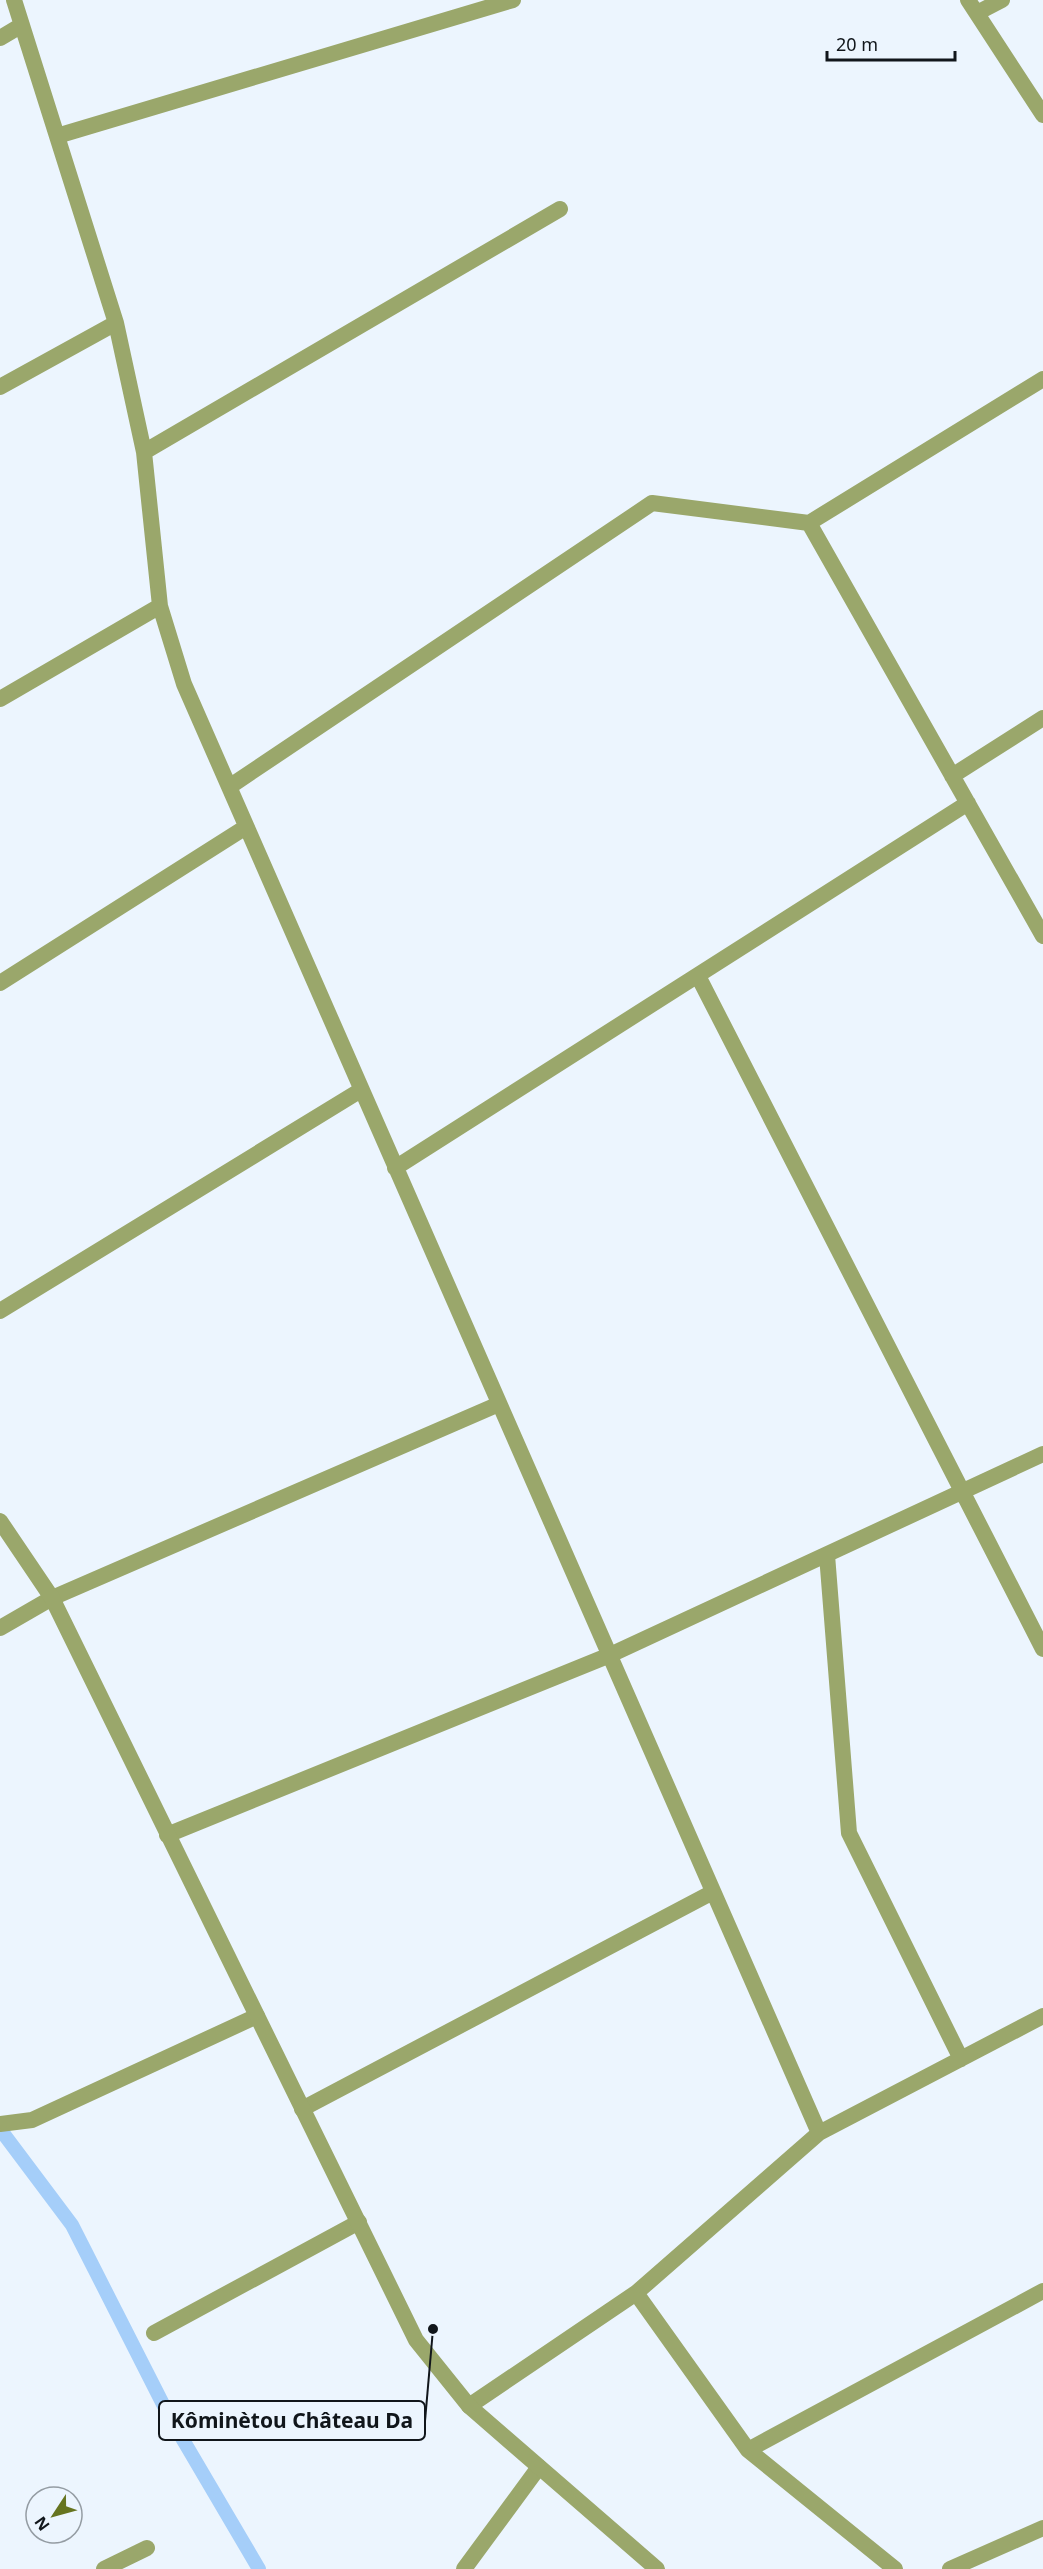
<svg xmlns="http://www.w3.org/2000/svg" width="1043" height="2569" viewBox="0 0 1043 2569" font-family="'Noto Sans',sans-serif">
<style>
.lines{fill:none;stroke-linecap:round;stroke-linejoin:round}
.stream{stroke:#a5cef9;stroke-width:14}
.minor{stroke:#9aa76b;stroke-width:16}
.tertiary{stroke:#9aa76b;stroke-width:16}
.leader{fill:none;stroke:#11161b;stroke-width:2}
.callout-dot{fill:#11161b;stroke:#ecf5fe;stroke-width:2}
.callout{fill:#ecf5fe;stroke:#11161b;stroke-width:2}
.callout-label{font-size:21px;text-anchor:middle;font-weight:bold;fill:#11161b}
</style>
<rect width="100%" height="100%" fill="#ecf5fe"/>
<g class="lines">
<path class="stream" d="M0 2129 72 2225 169 2416 259 2569"/>
<path class="minor" d="M14 0 116 323 144 452 160 606 184 684 819 2133
M968 0 1043 115
M977 13 1002 0
M0 38 22 25
M57 136 513 0
M0 387 116 323
M144 452 560 209
M809 523 1043 936
M0 699 160 606
M952 776 1043 718
M229 787 652 503 809 523 1043 379
M698 976 1043 1649
M0 983 246 827
M395 1168 968 803
M0 1311 361 1090
M827 1555 849 1833 961 2059
M0 1628 52 1598 499 1404
M167 1835 610 1655 1043 1454
M302 2109 713 1892
M0 2124 32 2120 257 2016
M636 2293 748 2450 895 2569
M154 2333 359 2222
M469 2406 636 2293 819 2133 1043 2016
M748 2450 1043 2291
M104 2569 147 2548
M464 2569 539 2467
M950 2569 1043 2528"/>
<path class="tertiary" d="M0 1521 52 1598 416 2340 469 2406 657 2569"/>
</g>
<path class="leader" d="M433 2329L425 2421"/>
<circle class="callout-dot" cx="433" cy="2329" r="6"/>
<rect class="callout" x="159" y="2401" width="266" height="39" rx="6"/>
<g class="callout-label">
<text x="292" y="2428">Kôminètou Château Da</text>
</g>
<g transform="translate(54 2515) rotate(234)"><circle r="28" fill="#ecf5fe" stroke="#949ca3" stroke-width="1.5"/>
<path d="M0-4.5L10 22L0 15L-10 22Z" fill="#667420"/>
<text y="-9" font-size="16" font-weight="bold" text-anchor="middle" fill="#11161b">N</text>
</g>
<path d="M827 51v9h128v-9" fill="none" stroke="#11161b" stroke-width="3"/>
<text x="836" y="51" font-size="18" fill="#11161b" stroke="#ecf5fe" stroke-width="4.5" paint-order="stroke">20 m</text>
</svg>
